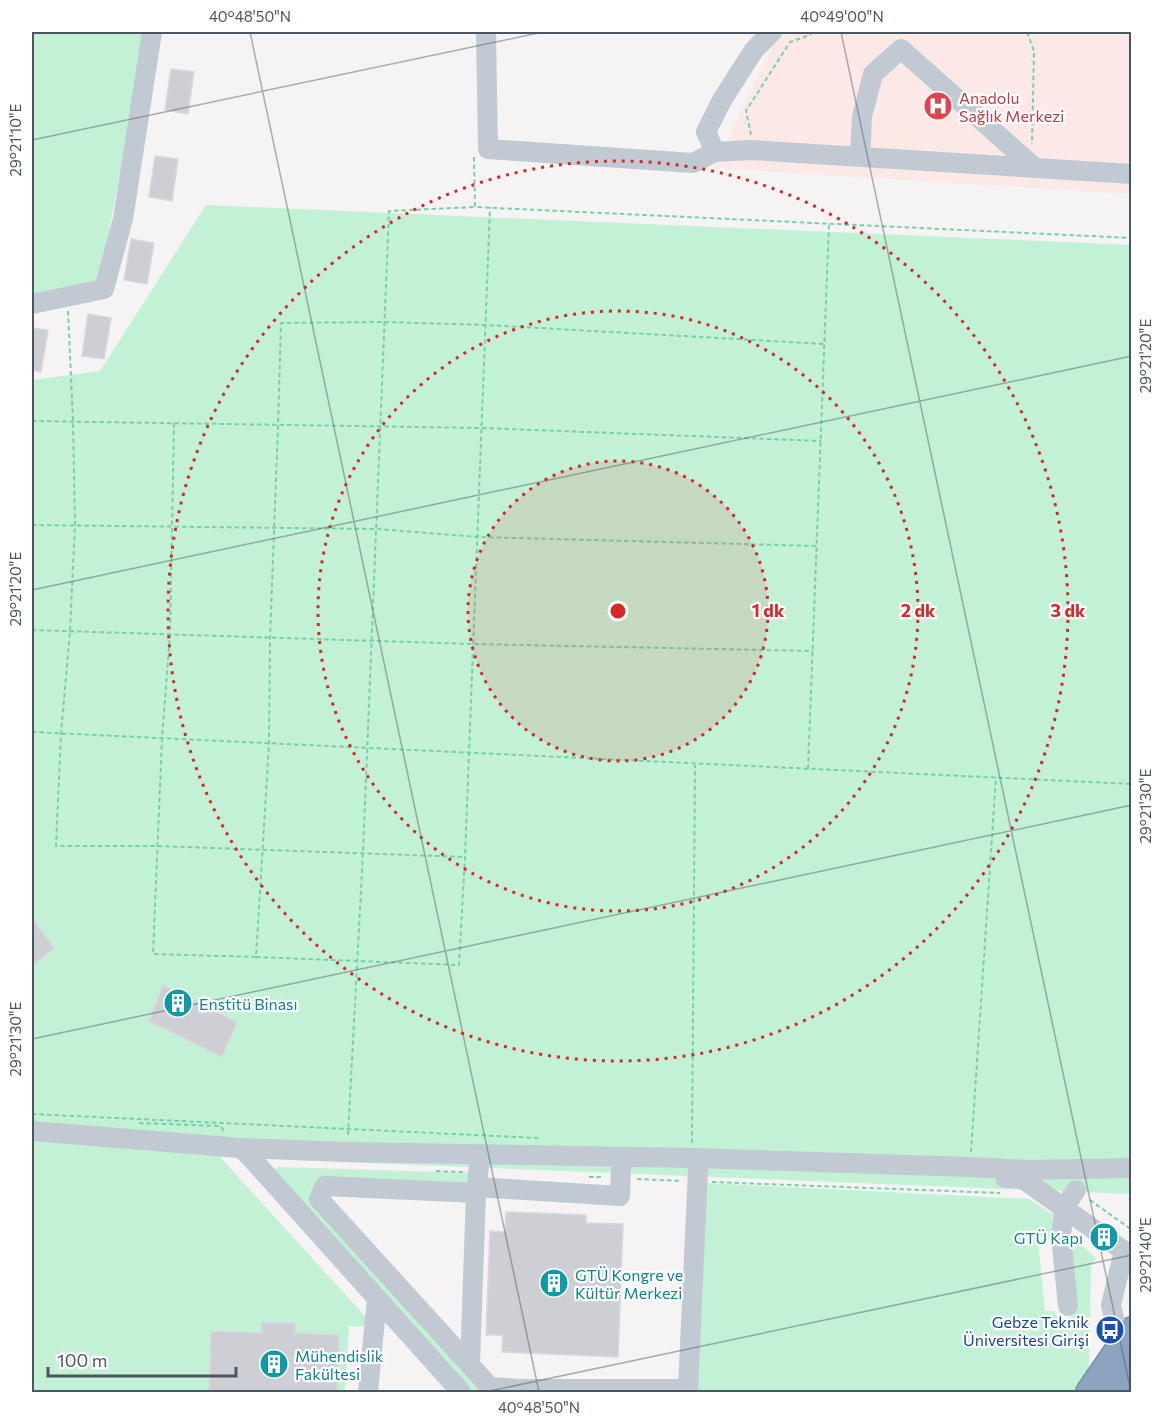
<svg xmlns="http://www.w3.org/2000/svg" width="1163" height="1424" viewBox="0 0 1163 1424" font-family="Commissioner,sans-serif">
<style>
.medical{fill:#fce8e6}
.green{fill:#c3f1d5}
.building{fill:#cdcfd5;stroke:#d7d9de;stroke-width:1.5}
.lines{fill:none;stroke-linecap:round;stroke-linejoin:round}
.highway-casing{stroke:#7690ad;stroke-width:30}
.path{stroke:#7ad0a6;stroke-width:2;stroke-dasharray:4.5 3;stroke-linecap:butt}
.minor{stroke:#c1cad2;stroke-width:20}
.highway{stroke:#8ba5c1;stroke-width:27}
.ticks{fill:none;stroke:#4a5661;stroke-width:1.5;stroke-opacity:0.45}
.ring{fill:none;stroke:#d62828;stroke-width:3;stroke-dasharray:3 6}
.labels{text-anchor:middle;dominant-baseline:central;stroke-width:4.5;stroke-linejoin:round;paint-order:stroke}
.health-label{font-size:16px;fill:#be3a42;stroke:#fff;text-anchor:start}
.culture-label{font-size:16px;fill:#0d838f;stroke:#fff;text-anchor:start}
.transit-label{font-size:16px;fill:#164399;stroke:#fff;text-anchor:end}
.centre{fill:#d62828;stroke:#fff;stroke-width:3}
.ring-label{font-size:18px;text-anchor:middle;font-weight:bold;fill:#d62828;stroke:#fff;stroke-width:4.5;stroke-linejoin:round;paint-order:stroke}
.neatline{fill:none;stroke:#4a5661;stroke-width:2}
.ticks-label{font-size:15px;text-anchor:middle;fill:#4a5661}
</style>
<rect width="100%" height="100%" fill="#f5f3f3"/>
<path class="medical" d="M786 32H1131V194L714 168 773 44Z"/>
<path class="green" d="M32 32H147L99 283 32 297Z
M206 205 1131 245V1194L220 1157 375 1327 349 1326 345 1392H32V965H33L54 948 32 918V380L100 371Z
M278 1167 473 1173V1186L324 1180 309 1198 482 1392H464L268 1176Z
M704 1183 1029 1199 1052 1214 1053 1238 1038 1240 1045 1311H1054L1058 1318 1067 1320 1073 1314 1075 1307 1068 1237 1072 1236 1096 1258 1091 1265 1089 1376 1078 1392H694Z"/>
<path class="building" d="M171 69 194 72 188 114 165 110Z
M155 156 178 159 172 201 149 197Z
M131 239 154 243 147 284 124 280Z
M88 314 111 318 104 359 82 356Z
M32 328 48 330 41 372 32 370Z
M32 918 54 948 32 966Z
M163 985 237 1022 222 1057 149 1021Z
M506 1212 586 1215V1223L623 1224 618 1357 502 1352 503 1335H486L490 1231 505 1232Z
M262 1322 295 1323V1333L339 1335 337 1392H209L211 1331 262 1333Z"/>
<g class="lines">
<g class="highway-casing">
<path id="highway" d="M1090 1392 1132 1331
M1110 1392 1132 1369"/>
</g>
<path class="path" d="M1027 32 1034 51 1032 144
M751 135 746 111 790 42 810 35 812 32
M474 157 475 207 1132 238
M68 311 73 421 75 525 70 631 61 734 56 846H157L465 857
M32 421 482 428 821 441
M174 423 170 634 162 739 153 954 256 957 269 744 270 638 278 426 281 323 384 322 486 325 825 344
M32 525 377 529 478 537 817 546
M32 630 473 644 813 651
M32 732 1132 784
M808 769 829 223
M256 957 459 965 465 857 490 207
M32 1114 538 1138
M139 1123 220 1126 224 1131
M348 1135 363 853 389 211 475 207
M692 1143 695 765
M971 1152 996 777
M436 1171 463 1172
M589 1177H604
M637 1179 682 1181
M712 1182 1000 1193
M1090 1200 1132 1230"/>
<path class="minor" d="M486 32 488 149 693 163 715 152 751 150 1132 174
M715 152 706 132 722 100 754 50 772 32
M860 157 862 117 873 74 901 49 1034 167
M32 304 104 289 123 219 152 32
M32 1131 241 1148 347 1152 692 1158 970 1167 1029 1170 1132 1168
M241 1148 252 1159 461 1392
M1005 1178 1023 1179 1124 1251 1111 1305 1121 1348
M476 1187 620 1196 621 1168
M476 1193 325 1186 319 1199 490 1387 521 1389H688
M1068 1306 1061 1236 1064 1208 1076 1190
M470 1364 476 1193 479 1165
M368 1392 377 1298
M685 1392 688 1389 698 1170"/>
<use href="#highway" class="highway"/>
</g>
<path class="ticks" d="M250 32 539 1392M841 32 1131 1392M32 140 543 32M32 590 1132 356M32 1039 1132 805M485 1392 1132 1255"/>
<circle cx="618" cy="611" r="150" fill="#d62828" fill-opacity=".12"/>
<g class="ring">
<circle cx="618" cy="611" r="150"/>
<circle cx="618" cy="611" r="300"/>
<circle cx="618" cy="611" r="450"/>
</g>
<defs>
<g id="hospital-disc" transform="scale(1.5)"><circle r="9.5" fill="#e0444e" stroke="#fff"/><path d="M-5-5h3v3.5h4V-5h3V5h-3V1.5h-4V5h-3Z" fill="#fff"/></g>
<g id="building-disc" transform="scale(1.5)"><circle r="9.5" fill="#0f9aa8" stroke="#fff"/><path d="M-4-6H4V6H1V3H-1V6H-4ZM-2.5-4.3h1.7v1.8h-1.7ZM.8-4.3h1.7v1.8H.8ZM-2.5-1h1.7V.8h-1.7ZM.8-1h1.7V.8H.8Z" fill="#fff"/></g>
<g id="bus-disc" transform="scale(1.5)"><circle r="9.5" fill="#1a4fb4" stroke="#fff"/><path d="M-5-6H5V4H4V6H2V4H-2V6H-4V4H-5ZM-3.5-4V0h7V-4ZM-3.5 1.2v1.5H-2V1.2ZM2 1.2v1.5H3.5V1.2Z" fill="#fff"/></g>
</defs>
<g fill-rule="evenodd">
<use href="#hospital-disc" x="938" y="106"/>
<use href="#building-disc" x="178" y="1003"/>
<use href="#building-disc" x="1104" y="1237"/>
<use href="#building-disc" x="554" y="1283"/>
<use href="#bus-disc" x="1110" y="1330"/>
<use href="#building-disc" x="274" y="1364"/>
</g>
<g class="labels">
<g class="health-label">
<text x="959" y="97">Anadolu<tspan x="959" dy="18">Sağlık Merkezi</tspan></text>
</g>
<g class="culture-label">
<text x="199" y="1003">Enstitü Binası</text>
<text x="1083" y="1237" text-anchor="end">GTÜ Kapı</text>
<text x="575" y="1274">GTÜ Kongre ve<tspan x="575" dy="18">Kültür Merkezi</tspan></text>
<text x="295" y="1355">Mühendislik<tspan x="295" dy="18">Fakültesi</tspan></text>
</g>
<g class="transit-label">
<text x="1089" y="1321">Gebze Teknik<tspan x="1089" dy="18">Üniversitesi Girişi</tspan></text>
</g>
</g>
<circle cx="618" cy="611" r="9" class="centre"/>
<g class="ring-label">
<text x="768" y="617">1 dk</text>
<text x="918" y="617">2 dk</text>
<text x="1068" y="617">3 dk</text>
</g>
<rect width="1163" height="1424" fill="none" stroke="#ffffff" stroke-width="66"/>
<path d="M48 1367v9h188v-9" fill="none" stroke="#4a5661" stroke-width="3"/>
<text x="57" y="1367" font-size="18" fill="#4a5661" stroke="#ffffff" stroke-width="4.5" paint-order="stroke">100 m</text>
<rect x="33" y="33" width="1097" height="1358" class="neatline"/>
<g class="ticks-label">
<text x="250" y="22">40°48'50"N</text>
<text x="842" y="22">40°49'00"N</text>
<text transform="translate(16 140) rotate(-90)" y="5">29°21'10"E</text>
<text transform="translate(1146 356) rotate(-90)" y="5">29°21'20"E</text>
<text transform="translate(16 589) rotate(-90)" y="5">29°21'20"E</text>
<text transform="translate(1146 806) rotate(-90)" y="5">29°21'30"E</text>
<text transform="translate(16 1039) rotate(-90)" y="5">29°21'30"E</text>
<text transform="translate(1146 1255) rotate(-90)" y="5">29°21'40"E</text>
<text x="539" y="1413">40°48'50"N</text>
</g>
</svg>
